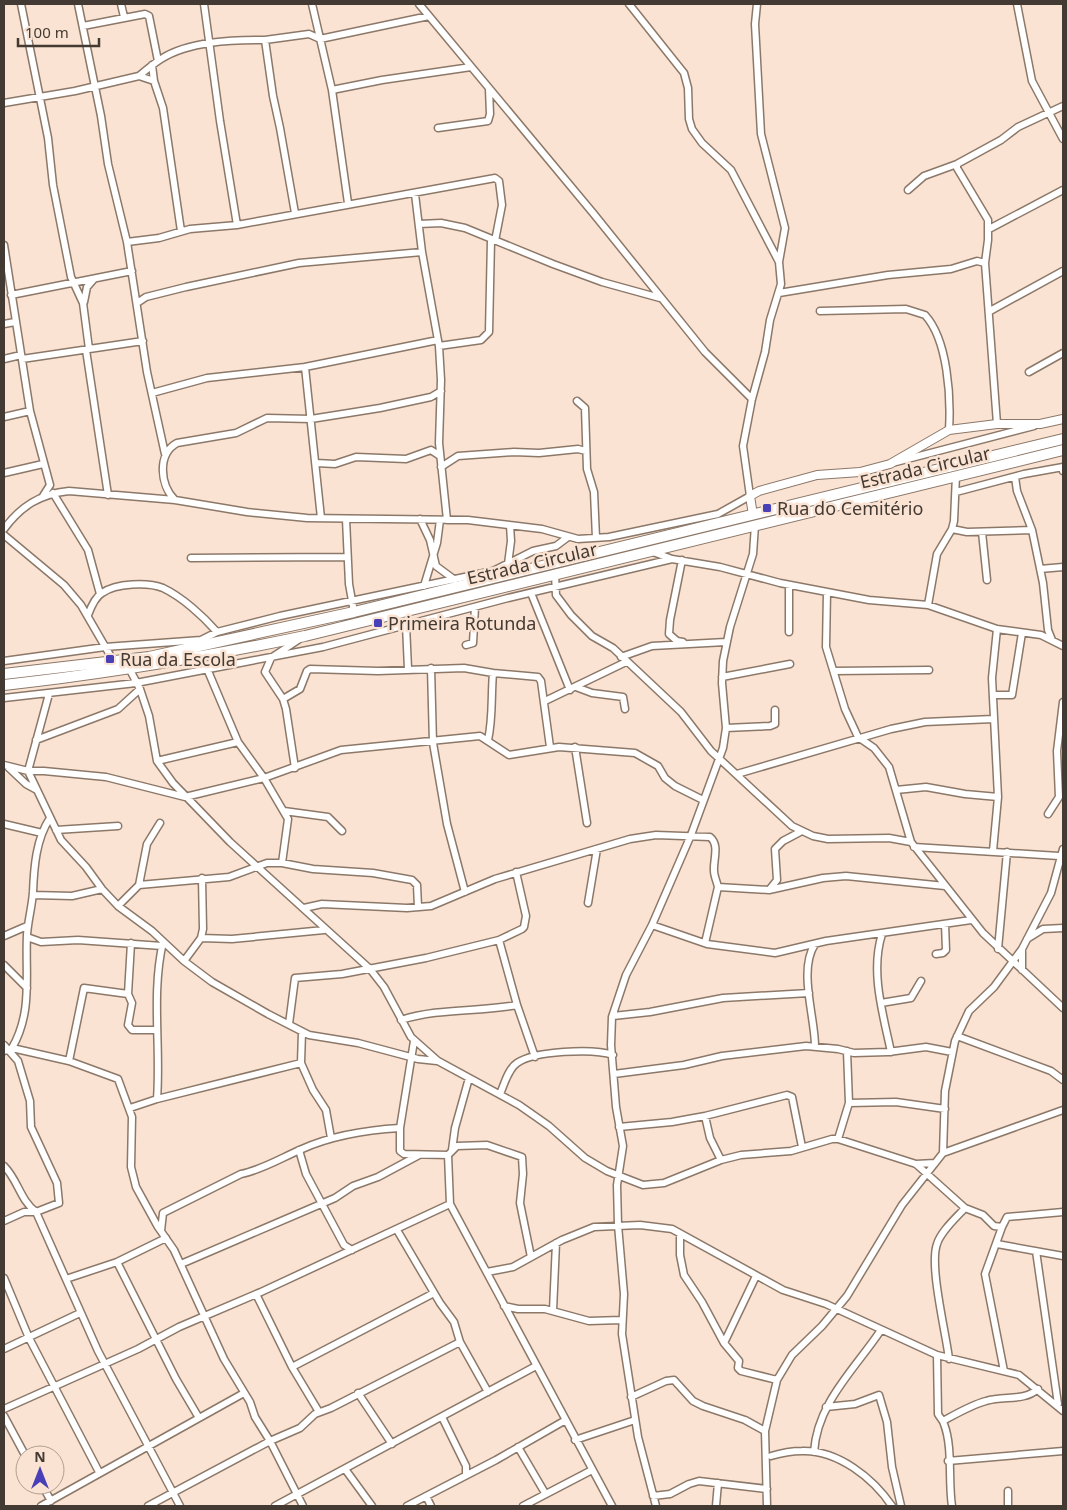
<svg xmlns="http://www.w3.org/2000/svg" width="1067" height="1510" viewBox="0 0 1067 1510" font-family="'Noto Sans',sans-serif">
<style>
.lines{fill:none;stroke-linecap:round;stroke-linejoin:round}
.minor-casing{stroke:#8c7869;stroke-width:9}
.tertiary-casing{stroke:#8c7869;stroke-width:10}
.primary-casing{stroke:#8c7869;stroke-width:12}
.minor{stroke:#fff;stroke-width:6}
.tertiary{stroke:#fff;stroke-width:8}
.primary{stroke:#fff;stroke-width:10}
.poi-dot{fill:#493fb6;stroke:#fae3d2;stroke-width:2}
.labels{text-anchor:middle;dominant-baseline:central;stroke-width:5;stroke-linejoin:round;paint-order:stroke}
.street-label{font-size:18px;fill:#433a33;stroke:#fae3d2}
.poi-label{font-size:18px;fill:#433a33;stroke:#fae3d2;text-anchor:start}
</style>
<rect width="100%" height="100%" fill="#fae3d2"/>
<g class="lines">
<g class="minor-casing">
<path id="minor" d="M21 4 48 138 53 185 71 277 83 303 89 349
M78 4 101 116 108 164 127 242 147 372 165 454
M121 4 124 17
M204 4 220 121 237 225
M312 4 332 90 348 203
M419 4 593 213 705 352 752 399
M757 4 755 24 761 134 785 228 779 262
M1017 4 1032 81 1063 139
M83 26 145 14 149 16 158 61
M265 40 309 34 320 39 429 16
M152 65 154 81
M139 76C146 70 153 64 161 59 189 41 232 40 265 40L273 96 280 128 295 213
M332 90 382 80 471 67
M4 103 75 91 139 76 154 81 163 108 181 231
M438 128 488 121 490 114 489 89
M957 164V168L988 220V240L985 263 997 424
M908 190 924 176 957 164 1001 140 1018 127 1063 106
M419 224 441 223 465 228 553 264 602 282 660 298
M989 229 1063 190
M127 242 159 238 190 229 237 225 495 178 499 181 502 205 495 241
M4 245 30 411 50 485 43 496
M422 252 439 346 441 380 439 443 447 520
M779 293 888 275 951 269 977 261 985 263
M11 295 132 271
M84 302 87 287 94 279
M137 303 146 297 186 287 299 263 422 252 415 194
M820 311 906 309 925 315C948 340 951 398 949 430
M990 311 1063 271
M4 324 15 322
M439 346 481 340 489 332 491 240
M86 350 108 495
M4 359 21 355
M22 359 143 341
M305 367 438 340
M1029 372 1063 353
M152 393 207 378 305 367 321 518
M577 401 585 408 587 469 594 492 596 538
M4 417 30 411
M896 462 1034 426
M316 463 335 464 356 457 406 459 431 450 440 456
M441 467 458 456 514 452 539 453 578 449 586 451
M4 473 43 464
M1015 477 1017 491 1032 530 1043 583 1048 630 1052 640
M956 492 1024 474 1063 467V471
M53 493 88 550 100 594
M175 500C160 485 157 454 177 443L236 433 267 418 311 419 380 408 431 397 441 391
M346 519 349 584 354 612
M420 519 430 540 436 566 455 580
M4 529C21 506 40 494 69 491L175 500 247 512 307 518 468 520 542 529 578 539 609 537 718 514 750 496 743 446 752 399 765 352 770 320 781 284 779 262 731 170 702 143 692 129 689 119 688 88 684 73 629 4
M952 529 967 532 1032 530
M982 532 987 580
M4 535 64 585 81 605 114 662
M653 552 672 559 720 567 780 583 869 600 928 605 997 629 1041 635 1063 646
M191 558 347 557
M682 560 670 620 669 634 677 641 683 642
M508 564 511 541 510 525
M1040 569 1063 567
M555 574 556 595 571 615 592 636 613 648 681 712 711 751 792 826 813 836 828 839 889 838 911 842 983 933 1063 1008
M424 586 437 543 440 520
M827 592 826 647 845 709 858 737 874 748 889 767 911 842
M531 593 570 690
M928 605 937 554 952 529 954 521 956 475
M88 615C91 607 95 597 102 593 116 583 148 582 163 588 182 597 203 616 217 632
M406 625 408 669
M789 632V585
M466 645 473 643 475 607
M621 657 652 646 726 642
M4 661 105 647 201 640 217 632 280 616 493 571 533 551 556 546 568 537
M431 668 433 743 447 824 465 892
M130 670 140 689 149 716 157 761 173 783 230 842 370 969 384 987 411 1037 438 1061 519 1105 549 1126 585 1158 607 1171 643 1185 664 1183 721 1160 741 1155 791 1151 832 1139H838L916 1164 965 1208 983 1215 994 1226 1002 1227 985 1274 1004 1371
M208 671 238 742 264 778 288 819 282 863
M834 671 929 670
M722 677 790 664
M576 687 592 693 623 697 625 709
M49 694 28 771 61 840 86 867 102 889 118 906 152 931 184 961 212 982 268 1014 309 1035 358 1043 418 1059 437 1061
M993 695H1012L1022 633
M4 698 136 683 323 647 508 598 672 559
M283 699 300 689 307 671 310 669 378 671 464 668 493 673 538 677 541 681 550 747
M545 701 626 662
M726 728 770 726 775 724V710
M36 740 118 709 140 689
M488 740C493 718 491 696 493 673
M575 747 587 823
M157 761 238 742
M4 765 28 771H44L106 777 185 797 264 778 341 750 480 736 509 755 559 747 635 753 658 766 665 778 675 786 703 800
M8 767 26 784 37 790
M295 768 286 709 283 699 265 672 271 658 298 640
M737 774 891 729 925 722 993 719
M896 790 926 787 965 794 998 797
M284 811 328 817 342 831
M1048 814 1059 797 1057 751 1063 702
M4 824 42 833
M56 830 118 826
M914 847 1059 856
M993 851 998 797 992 678 997 629
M139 885 147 844 160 823
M769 890 777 880 775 849 783 841 800 832
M33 895 72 896 102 889
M588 903 597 849
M118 906 139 885 229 877 267 863H282L313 869 373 873 412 880 417 885 418 907
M304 908 322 904 407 908 431 906 495 879 630 839 656 835 710 837C720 845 713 860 714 871 714 876 717 882 718 887L769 890 823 878 846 876 945 886
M652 925 707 944 775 953 826 941 971 920
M882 934C870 972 883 1014 891 1052
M4 936 27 926
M27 937 41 942 78 940 162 946
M201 938 232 939 324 930
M1027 939 1043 929 1063 928
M499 940 517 1005 535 1057
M131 943 128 994 132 1003 128 1025 132 1030H156
M705 943 718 887
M815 944C798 970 815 1017 815 1046
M998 949 1007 852
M936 954 943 953 946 950 945 924
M184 961 201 938 203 929 202 878
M4 965 27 988
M1022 970V949
M881 1003 911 998 921 981
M613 1016 650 1012 723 998 809 993
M401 1020C439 1008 478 1012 517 1005
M289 1024 295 978 342 974 426 958 499 940 522 929 524 927 526 916 516 872
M302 1032 301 1063 313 1090 326 1110 331 1138
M957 1036 1051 1071 1063 1080
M414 1041 400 1128V1151L404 1154 448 1155 450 1204 612 1506
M4 1045 18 1061 30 1101 31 1127 57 1183 59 1203 36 1212 98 1351 180 1506
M12 1048C33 1012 25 974 27 935 28 920 32 907 33 892 34 867 36 839 50 818
M4 1051 12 1048 69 1061 118 1079 132 1117 131 1167 136 1187 158 1227 174 1250 224 1359 250 1402 255 1417 270 1441 303 1506
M69 1061 84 988 128 994
M614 1074 684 1065 722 1056 806 1046 838 1049 854 1053 888 1052 926 1047 952 1052
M500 1094C504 1085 508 1069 517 1063 534 1051 593 1048 613 1055
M157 1099C161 1046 151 994 163 942
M849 1103 896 1102 945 1109
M130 1108 157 1099 301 1063
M705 1116 710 1138 721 1160
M619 1127 672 1122 705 1116 787 1095 792 1097 802 1147
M838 1139 849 1103 847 1051
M299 1150 306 1174 344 1245 352 1250
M452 1150 455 1128 469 1078
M943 1153 1063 1110
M448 1155 457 1146 487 1145 522 1157 523 1174 520 1203 531 1257
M916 1164 935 1163
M4 1166C18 1180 20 1200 36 1212
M4 1221 24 1212H36
M1002 1227 1007 1217 1063 1212
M397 1230 440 1303 454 1322 460 1342 488 1392
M161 1231 163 1213 241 1174C262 1170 281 1158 302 1149 333 1135 366 1130 400 1128
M680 1234V1255L684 1275 702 1302 724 1343 739 1361 738 1368 741 1371 777 1380
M997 1244 1063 1256
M1036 1251 1058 1404
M117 1262 166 1238
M181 1264 335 1198 353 1186 378 1177 419 1155
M487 1272 513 1267 562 1240 594 1227 640 1225 672 1229 783 1290 826 1304 937 1355 1019 1375 1063 1411
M4 1278 29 1338 99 1472
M66 1279 117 1262 176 1379 199 1418
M256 1294 292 1367 319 1412
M504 1306 518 1309H545L589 1321 621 1320
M553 1311 556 1243
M724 1343 756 1276
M4 1349 80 1313
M937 1355 938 1414C940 1418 943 1420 944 1424 953 1447 948 1481 952 1506
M949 1359C946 1333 929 1266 937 1244 941 1231 956 1218 965 1208
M292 1367 434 1293
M358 1393 392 1444
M631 1397 666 1381 674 1380 693 1401 703 1406 745 1420 765 1431
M826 1407 855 1404 879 1395 887 1422 892 1467 901 1506
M4 1409 138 1349 179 1327 261 1292 450 1204
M4 1416 25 1455
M442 1417 466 1466V1475
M943 1421C956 1414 971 1405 986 1401 1004 1395 1023 1402 1038 1389
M575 1440 635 1420
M518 1447 545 1493
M814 1452C817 1403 855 1369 881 1330
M771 1456C781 1453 791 1451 802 1451 838 1450 873 1478 892 1506
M948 1461 1063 1451
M345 1469 372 1506
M42 1485 51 1501
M1008 1491V1506
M426 1496 431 1506
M653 1496 670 1494 689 1484 699 1481 767 1489
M41 1506 244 1393
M148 1506 270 1441 300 1428 315 1414 331 1408 460 1342
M275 1506 536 1366
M407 1506 496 1460 564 1421
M523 1506 592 1470
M656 1506 638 1437 622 1334 624 1294 618 1225 617 1185 623 1146 616 1107 611 1045 612 1017 626 975 652 925 691 835 723 748 726 728 722 683 723 661 730 627 753 554 755 525
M716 1506 718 1483
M767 1506 765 1431 777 1380 792 1355 822 1326 847 1296 902 1205 943 1153 945 1091 955 1041 969 1011 994 987 1022 949 1051 893 1063 849"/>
</g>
<g class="tertiary-casing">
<path id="tertiary" d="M753 515 750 496 759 491 817 475 860 472 890 464 949 430 997 424H1040L1063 419"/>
</g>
<g class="primary-casing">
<path id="primary" d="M4 674 149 657 354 612 1063 439
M4 685C105 674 205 657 305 636L1063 450"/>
</g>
<use href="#minor" class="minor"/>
<use href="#tertiary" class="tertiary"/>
<use href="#primary" class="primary"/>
</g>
<g class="poi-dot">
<rect x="762" y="503" width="10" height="10" rx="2.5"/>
<rect x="373" y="618" width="10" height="10" rx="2.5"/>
<rect x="105" y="654" width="10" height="10" rx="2.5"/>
</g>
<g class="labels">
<g class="street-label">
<text transform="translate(925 467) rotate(-13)">Estrada Circular</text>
<text transform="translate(532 563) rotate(-13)">Estrada Circular</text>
</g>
<g class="poi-label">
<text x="777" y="508">Rua do Cemitério</text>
<text x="388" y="623">Primeira Rotunda</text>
<text x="120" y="659">Rua da Escola</text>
</g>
</g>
<rect width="1067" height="1510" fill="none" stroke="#433a33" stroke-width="10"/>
<g transform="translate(40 1470)"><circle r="24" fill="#fae3d2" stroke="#b19f92"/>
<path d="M0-4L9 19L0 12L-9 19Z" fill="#493fb6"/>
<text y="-8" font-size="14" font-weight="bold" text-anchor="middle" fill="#433a33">N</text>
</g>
<path d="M18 38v8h81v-8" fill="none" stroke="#433a33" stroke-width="2.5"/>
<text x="25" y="38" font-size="15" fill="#433a33" stroke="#fae3d2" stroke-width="4" paint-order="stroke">100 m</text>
</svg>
